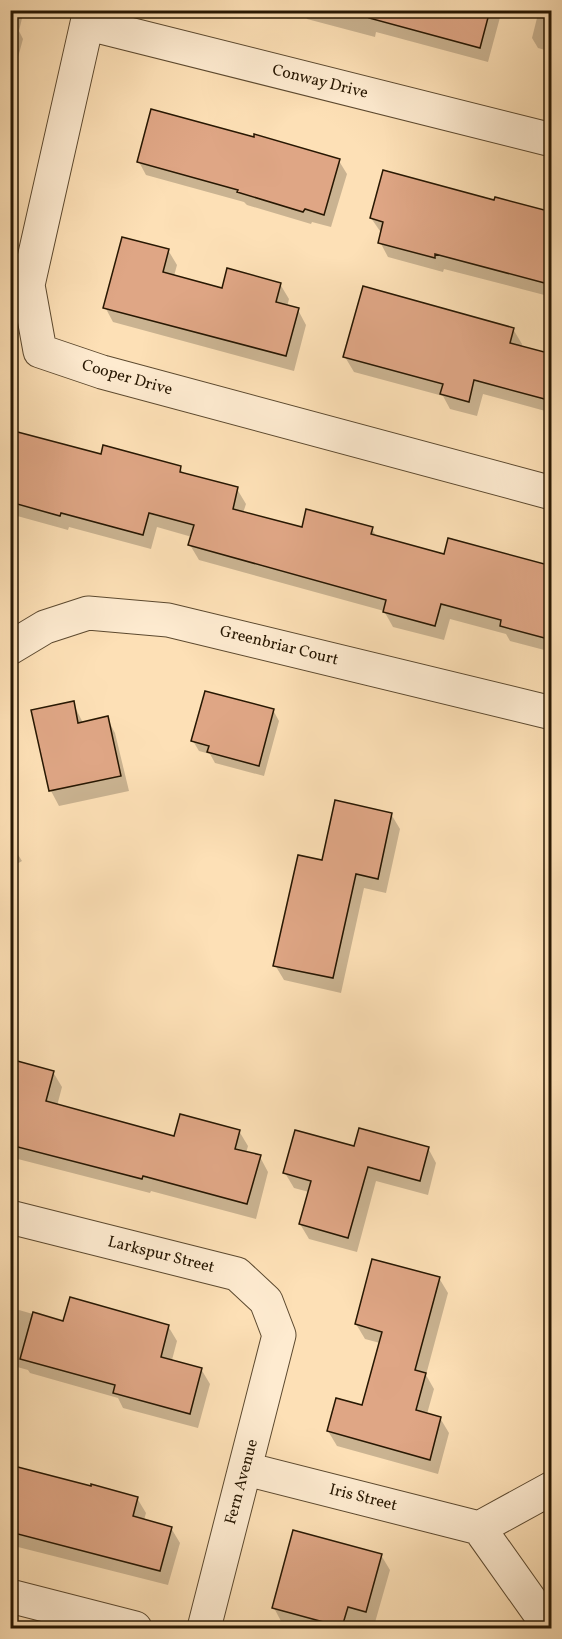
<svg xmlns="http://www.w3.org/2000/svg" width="562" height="1639" viewBox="0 0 562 1639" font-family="Vollkorn,serif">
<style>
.shadow{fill:#0003}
.building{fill:#dfa685;stroke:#271702;stroke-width:1.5}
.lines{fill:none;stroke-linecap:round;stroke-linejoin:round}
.street-casing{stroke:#5c492f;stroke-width:35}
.secondary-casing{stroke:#271702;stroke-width:35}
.street{stroke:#feebd0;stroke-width:33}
.secondary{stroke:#feebd0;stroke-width:33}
.labels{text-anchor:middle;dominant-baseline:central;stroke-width:4.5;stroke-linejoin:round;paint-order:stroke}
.street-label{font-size:16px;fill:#271702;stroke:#feebd0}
</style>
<rect width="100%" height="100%" fill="#fde0b6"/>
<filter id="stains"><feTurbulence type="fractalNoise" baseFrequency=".00333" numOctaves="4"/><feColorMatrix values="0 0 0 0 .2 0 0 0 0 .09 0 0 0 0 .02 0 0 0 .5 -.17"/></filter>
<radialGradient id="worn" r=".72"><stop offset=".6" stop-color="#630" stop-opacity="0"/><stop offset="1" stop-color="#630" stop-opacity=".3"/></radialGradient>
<path class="shadow" d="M10 10H24L19 31 23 39 10 87Z
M302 10H502L488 62 376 32 375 37 307 19Z
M539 10H552V52L538 48 532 38Z
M255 139 339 161 347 174 331 227 312 222 311 224 247 205 244 202 146 175 139 162Z
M495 202 552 213V297L444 269 443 272 388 257 380 242 382 234 371 218Z
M168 250 177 265 174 276 223 290 280 284 289 299 287 307 298 310 306 325 294 371 113 322 105 307Z
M513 329 522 344 521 348 552 376V440L544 428 549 412 483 394 477 416 450 409 443 396 354 372 345 357Z
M10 432 102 456 180 468 184 475 237 489 246 504 243 513 303 529H372L377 537 445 555 552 568V652L510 641 506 634 450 619 444 640 393 627 384 611 199 560 190 545 192 537 157 527 151 549 69 527 68 530 10 514Z
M73 703 83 723 107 718 115 733 129 791 59 806 51 791 33 711Z
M273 710 279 721 264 776 215 763 210 754 199 751 193 741Z
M391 814 400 829 386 893 364 888 341 993 284 980 275 965 323 862Z
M10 842 22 861 10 868Z
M10 1061 53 1072 62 1087 57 1106 175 1138 239 1131 248 1146 246 1153 260 1157 268 1172 256 1219 151 1191 150 1193 10 1157Z
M355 1148H428L436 1163 428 1195 376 1181 357 1252 309 1239 300 1224 309 1192 294 1188 285 1173Z
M439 1278 448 1293 426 1375 434 1389 427 1414 440 1418 449 1433 438 1474 337 1446 328 1431 363 1407 380 1343 365 1339 356 1324Z
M10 1290 15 1297 12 1308 64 1323 168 1326 177 1341 172 1360 201 1369 210 1384 198 1428 123 1408 118 1398 30 1373 28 1370 10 1365Z
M10 1466 137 1498 146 1513 144 1520 171 1528 180 1543 168 1585 10 1545Z
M381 1555 390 1570 374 1626 356 1621 354 1628H290L291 1626 282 1623 274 1608Z"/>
<path class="building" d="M370 10H490L480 48 369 18Z
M151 109 254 137V134L340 159 324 215 305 209 303 212 237 192 238 190 137 162Z
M383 170 494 200 495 197 552 212V285L435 254V258L378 243 383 222 370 218Z
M122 237 169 249 163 272 222 288 227 268 281 283 276 302 299 308 286 356 103 308Z
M363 286 514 328 510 343 552 354V401L474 380 469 402 440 394 443 384 343 357Z
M10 430 101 454 103 445 181 466 180 472 238 487 233 509 302 527 306 509 373 527 371 534 444 554 448 538 552 566V640L500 626 501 620 441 604 435 626 383 612 386 600 188 545 194 525 149 513 143 535 61 513 60 516 10 502Z
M205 691 274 709 259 766 207 752 209 746 191 741Z
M74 701 78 723 108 716 121 776 49 791 31 710Z
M335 800 392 813 378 879 356 874 333 978 273 966 298 855 322 860Z
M10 1059 54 1071 46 1101 174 1136 180 1114 240 1130 235 1149 261 1155 247 1204 143 1176 142 1179 10 1145Z
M359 1128 429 1147 420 1181 368 1167 348 1238 299 1224 311 1181 283 1173 295 1130 354 1146Z
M372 1259 440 1277 415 1370 426 1373 416 1410 441 1417 430 1460 327 1431 336 1398 362 1405 382 1332 355 1324Z
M70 1297 169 1325 161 1357 202 1368 190 1414 113 1393 115 1385 20 1359 33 1312 63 1321Z
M10 1465 91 1486V1484L138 1497 133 1516 172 1527 160 1571 10 1532Z
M293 1530 382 1554 366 1612 348 1607 342 1627 272 1608Z"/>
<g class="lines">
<g class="street-casing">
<path id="street" d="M90 10 28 285 40 351 102 372 552 493
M89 24 552 140
M10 648 45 627 88 613 168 620 552 713
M10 1217 237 1274 266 1301 279 1335 204 1628
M246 1469 479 1528 550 1628
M479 1528 552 1488
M10 1596 135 1628"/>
</g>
<g class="secondary-casing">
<path id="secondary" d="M551 1628 552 1622"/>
</g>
<use href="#street" class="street"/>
<use href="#secondary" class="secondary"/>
</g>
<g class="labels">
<g class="street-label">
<text transform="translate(320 82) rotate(14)">Conway Drive</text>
<text transform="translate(127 378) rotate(16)">Cooper Drive</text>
<text transform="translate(279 646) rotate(14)">Greenbriar Court</text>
<text transform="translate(161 1255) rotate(14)">Larkspur Street</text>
<text transform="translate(242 1482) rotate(-75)">Fern Avenue</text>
<text transform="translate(363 1498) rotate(14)">Iris Street</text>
</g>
</g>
<rect width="562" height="1639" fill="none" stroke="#fde0b6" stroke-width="36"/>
<rect x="12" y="12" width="538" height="1615" fill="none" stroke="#271702" stroke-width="3"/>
<rect x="18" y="18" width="526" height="1603" fill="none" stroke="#271702" stroke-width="1.5"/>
<rect width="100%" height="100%" filter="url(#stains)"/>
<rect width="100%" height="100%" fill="url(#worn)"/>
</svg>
